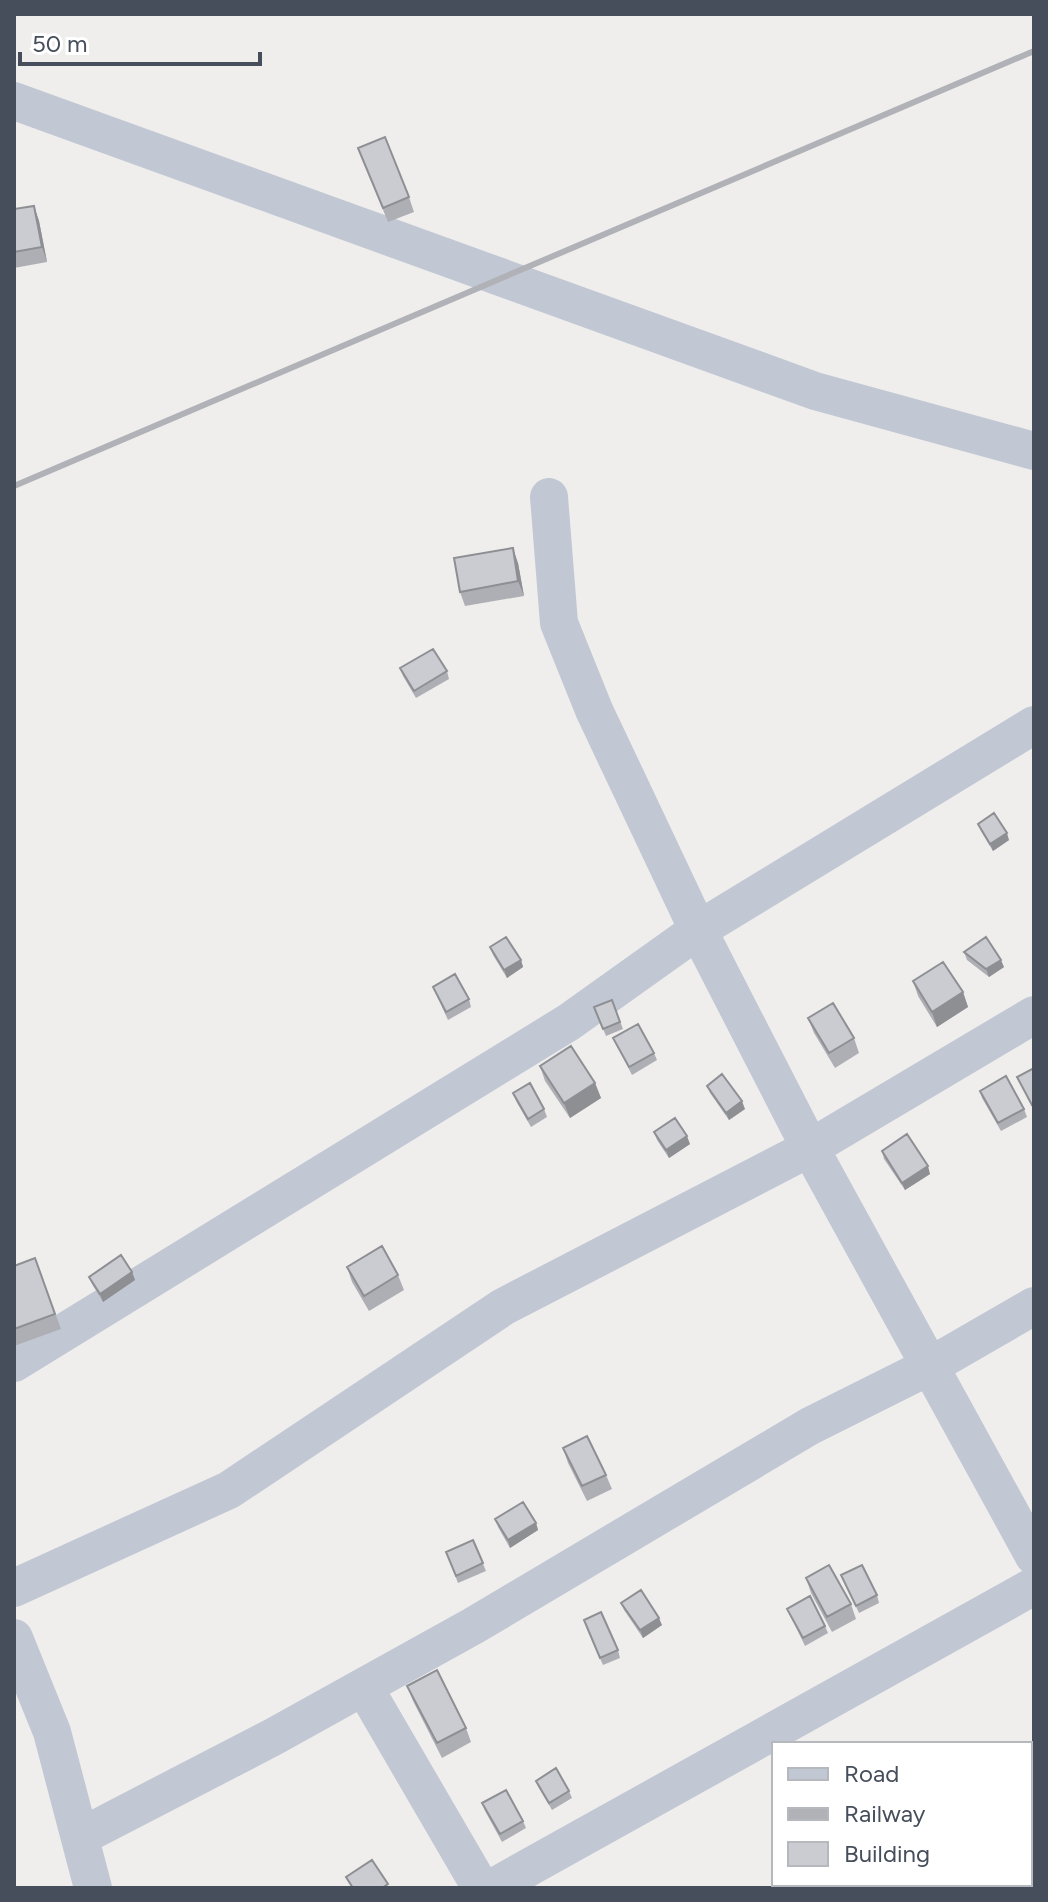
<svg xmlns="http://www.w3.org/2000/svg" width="1048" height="1902" viewBox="0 0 1048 1902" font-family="Figtree,sans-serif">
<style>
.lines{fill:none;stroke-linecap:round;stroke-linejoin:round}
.street{stroke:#c1c8d3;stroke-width:38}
.rail{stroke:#b0b2b8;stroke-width:6}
.wall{fill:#aeafb5}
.shaded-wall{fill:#8d8f93}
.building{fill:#caccd2;stroke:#8d8f93;stroke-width:2}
</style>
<rect width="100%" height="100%" fill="#f0eeed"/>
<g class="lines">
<path class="street" d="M14 101 815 391 1034 451
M549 497 559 623 594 710 698 930 810 1148 1034 1556
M14 1363 569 1022 698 930 1034 725
M14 1588 229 1490 503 1307 810 1148 1034 1015
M14 1638 52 1732 93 1888
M364 1687 481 1888
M80 1837 273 1737 473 1626 810 1426 930 1366 1034 1306
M1030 1868 1034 1865
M492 1888 1034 1586
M995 1888 1001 1884"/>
<path class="rail" d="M14 486 1034 51"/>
</g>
<path class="wall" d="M364 163 409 197 414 212 388 222Z
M34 206 39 221 47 262 14 268V209Z
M518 563 524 596 465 606 460 592Z
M400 668 447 671 449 679 416 698 403 676Z
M978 824 1009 840 993 851 981 831Z
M490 947 521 960 523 967 507 978 493 955Z
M964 952 1004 967 989 977 967 960Z
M913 981 963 992 968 1007 937 1027 918 996Z
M433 987 469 999 471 1007 448 1020Z
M612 1000 623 1029 606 1036 594 1007Z
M808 1018 854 1038 859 1053 835 1068 814 1033Z
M613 1038 654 1053 657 1060 632 1075Z
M540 1066 595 1083 601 1098 570 1118 545 1081Z
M1034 1072V1111L1017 1077Z
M707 1086 745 1109 729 1120 710 1093Z
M980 1091 1024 1109 1027 1117 1001 1131 982 1098Z
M513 1093 544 1109 547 1117 531 1127 516 1101Z
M654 1132 690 1144 669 1158 657 1140Z
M882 1151 930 1174 905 1190 884 1159Z
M35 1258 61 1329 14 1346V1266Z
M347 1267 398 1275 404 1290 369 1311 352 1282Z
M132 1272 135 1280 103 1302 92 1284 89 1277Z
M563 1448 606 1475 612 1489 587 1501 568 1463Z
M495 1519 536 1523 538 1530 510 1548 498 1527Z
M473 1540 486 1571 458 1583 446 1552Z
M841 1575 877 1595 879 1603 859 1613Z
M806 1578 851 1604 856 1619 832 1632 811 1593Z
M621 1603 662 1625 643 1638 624 1610Z
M787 1609 825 1626 828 1633 805 1646Z
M586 1627 618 1650 620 1658 603 1665Z
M407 1686 466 1728 471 1742 442 1758 413 1701Z
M1030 1770 1034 1778V1807L1030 1810Z
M536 1781 569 1791 572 1798 552 1810 539 1788Z
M482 1803 523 1821 526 1828 502 1842 485 1811Z"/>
<path class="shaded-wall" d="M34 206 39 221 47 262 42 247Z
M513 548 518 563 524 596 518 581Z
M1007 833 1009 840 993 851 990 844Z
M521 960 523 967 507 978 504 970Z
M1001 960 1004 967 989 977 986 969Z
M963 992 968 1007 937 1027 932 1012Z
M595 1083 601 1098 570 1118 564 1103Z
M742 1101 745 1109 729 1120 726 1113Z
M687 1136 690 1144 669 1158 666 1150Z
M928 1166 930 1174 905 1190 902 1183Z
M132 1272 135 1280 103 1302 100 1294Z
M536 1523 538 1530 510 1548 508 1540Z
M659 1618 662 1625 643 1638 640 1630Z"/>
<path class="building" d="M385 137 409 197 383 208 358 148Z
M34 206 42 247 14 252V209Z
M513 548 518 581 460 592 454 558Z
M433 649 447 671 414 691 400 668Z
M994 813 1007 833 990 844 978 824Z
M506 937 521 960 504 970 490 947Z
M986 937 1001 960 986 969 964 952Z
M943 962 963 992 932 1012 913 981Z
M455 974 469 999 446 1012 433 987Z
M612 1000 620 1022 603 1029 594 1007Z
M833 1003 854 1038 829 1053 808 1018Z
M638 1024 654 1053 629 1067 613 1038Z
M571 1046 595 1083 564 1103 540 1066Z
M1032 1069 1034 1072V1104L1032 1105 1017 1077Z
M722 1074 742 1101 726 1113 707 1086Z
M1006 1076 1024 1109 998 1123 980 1091Z
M530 1083 544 1109 528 1119 513 1093Z
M675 1118 687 1136 666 1150 654 1132Z
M907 1134 928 1166 902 1183 882 1151Z
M382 1246 398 1275 364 1296 347 1267Z
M121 1255 132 1272 100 1294 89 1277Z
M35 1258 55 1314 14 1329V1266Z
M587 1436 606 1475 582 1486 563 1448Z
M523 1502 536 1523 508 1540 495 1519Z
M473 1540 483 1563 456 1576 446 1552Z
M829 1565 851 1604 827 1617 806 1578Z
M862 1565 877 1595 856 1606 841 1575Z
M641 1590 659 1618 640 1630 621 1603Z
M810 1596 825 1626 803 1638 787 1609Z
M601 1612 618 1650 600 1658 584 1620Z
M437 1670 466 1728 437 1743 407 1686Z
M556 1768 569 1791 549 1803 536 1781Z
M1030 1770 1034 1778V1790L1030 1792Z
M506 1790 523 1821 500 1834 482 1803Z
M372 1860 388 1884 382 1888H353L346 1877Z
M854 1884H883L886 1888H856Z"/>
<rect width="1048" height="1902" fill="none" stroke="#464e5b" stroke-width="32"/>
<rect x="772" y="1742" width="260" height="144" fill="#ffffff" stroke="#b5b8bd" stroke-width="2"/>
<rect x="788" y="1768" width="40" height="12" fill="#c1c8d3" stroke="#b5b8bd" stroke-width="2"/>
<text x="844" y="1782" font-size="24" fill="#464e5b">Road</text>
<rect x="788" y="1808" width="40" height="12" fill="#b0b2b8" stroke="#b5b8bd" stroke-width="2"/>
<text x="844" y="1822" font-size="24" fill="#464e5b">Railway</text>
<rect x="788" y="1842" width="40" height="24" fill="#caccd2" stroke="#b5b8bd" stroke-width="2"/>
<text x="844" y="1862" font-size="24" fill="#464e5b">Building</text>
<path d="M20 52v12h240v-12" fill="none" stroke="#464e5b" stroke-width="4"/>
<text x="32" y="52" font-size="24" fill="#464e5b" stroke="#ffffff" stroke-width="6" paint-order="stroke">50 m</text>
</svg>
